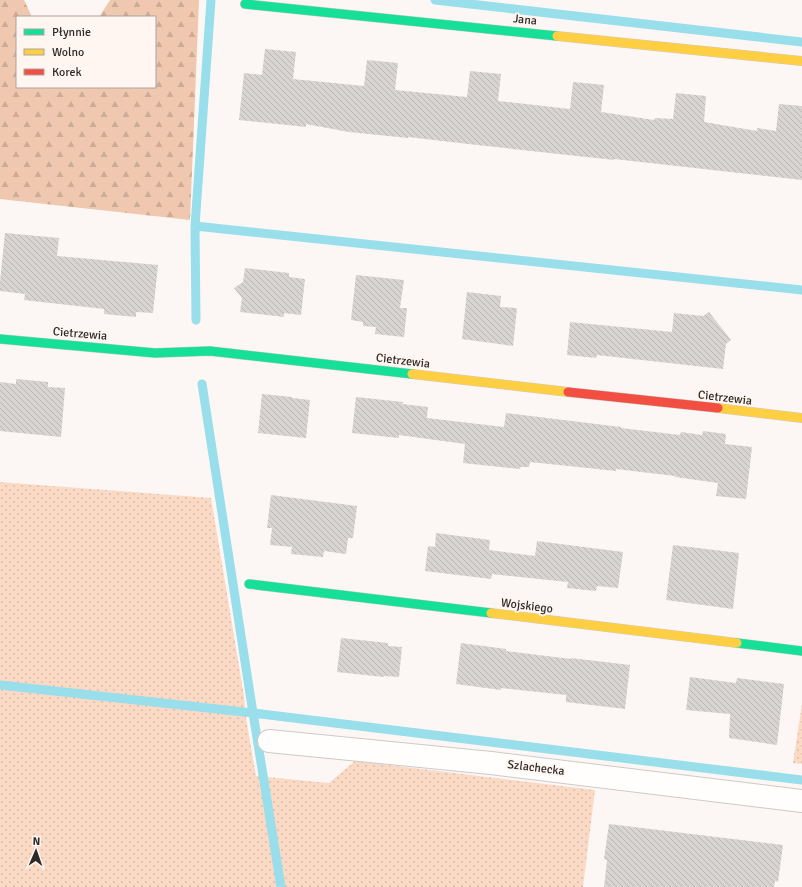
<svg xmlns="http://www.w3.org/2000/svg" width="802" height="887" viewBox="0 0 802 887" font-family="Signika,sans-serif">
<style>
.grass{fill:url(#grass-dots)}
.forest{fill:url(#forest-firs)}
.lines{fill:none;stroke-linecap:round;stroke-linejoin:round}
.stream{stroke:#98deeb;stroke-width:9}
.building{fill:url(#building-back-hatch)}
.street-casing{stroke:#cecac7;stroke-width:24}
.fast-casing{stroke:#cecac7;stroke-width:10}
.slow-casing{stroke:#cecac7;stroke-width:10}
.jam-casing{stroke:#cecac7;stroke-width:10}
.street{stroke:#fffefd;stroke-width:22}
.fast{stroke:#16e098;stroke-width:9}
.slow{stroke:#ffcf43;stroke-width:9}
.jam{stroke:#f24e42;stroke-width:9}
.labels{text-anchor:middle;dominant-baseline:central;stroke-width:4;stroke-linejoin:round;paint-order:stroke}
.street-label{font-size:12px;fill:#2e2a27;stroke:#fff6f1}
</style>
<defs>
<pattern id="grass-dots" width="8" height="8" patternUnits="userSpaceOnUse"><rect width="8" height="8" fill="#fadac5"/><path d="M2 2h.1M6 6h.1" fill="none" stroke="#d7bba9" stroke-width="1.8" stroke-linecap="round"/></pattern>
<pattern id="forest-firs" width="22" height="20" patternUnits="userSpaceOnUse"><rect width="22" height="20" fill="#efc8af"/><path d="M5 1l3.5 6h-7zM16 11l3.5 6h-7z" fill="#cdac97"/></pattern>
<pattern id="building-back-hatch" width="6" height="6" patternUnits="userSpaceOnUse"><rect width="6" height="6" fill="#d8d4d2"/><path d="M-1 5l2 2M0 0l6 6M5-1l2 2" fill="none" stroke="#bab6b4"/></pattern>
</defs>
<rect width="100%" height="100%" fill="#fcf7f4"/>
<path class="grass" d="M0 482 211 498 244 696 246 718 256 776 329 783 355 761 595 790 583 887H0Z
M802 704V764L793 763Z"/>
<path class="forest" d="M0 0H24L32 17H17V87H155V17H99L110 0H199L190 220 0 199Z"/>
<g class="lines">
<path class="stream" d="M435 0 802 42
M195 226 802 290
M196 320 195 226 211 0
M202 384 253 713 281 887
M0 685 253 713 802 780"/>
</g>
<path class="building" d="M265 49 296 52 293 79 364 86 367 60 398 63 395 90 467 97 470 71 501 74 498 101 570 109 573 82 604 85 601 112 654 120 655 118 673 119 676 93 706 96 704 122 757 131V128L776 131 779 104 802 106V180L614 159V160L477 145 408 137V138L349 132 306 124V127L239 120 244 73 262 75Z
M5 233 59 238 57 256 158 265 153 313 136 312V317L104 314V309L24 300 25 294 0 291V282Z
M245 268 289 273V277L305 279 301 315 284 313V317L240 312 242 298 234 288 243 282Z
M356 275 404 280 400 308H407L404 337 375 334 376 327 363 326V322L351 320Z
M467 292 501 296 500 307 517 308 513 346 462 339Z
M709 312 731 340 726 344 723 369 597 355 596 358 567 355 570 322 672 332 674 313 703 316Z
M16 379 48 382V387L65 388 61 437 0 431V382L16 384Z
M262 394 292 397V398L310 400 306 438 258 433Z
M356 397 403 402 402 404 428 407 427 418 504 427 506 413 621 427V428L680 435 681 432 702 435 703 431 726 434 725 444 752 447 746 499 716 496 718 483 675 477V476L616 469V471L530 462 529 467H520V469L463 463 465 444 399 435V438L352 433Z
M271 495 357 506 353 538H348L346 554 324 551 323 557 291 554 292 547 270 545 272 528H267Z
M436 533 490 540 489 550 535 556 537 541 623 552 618 588 597 586 596 591 567 588 568 582 492 574 491 579 425 571 428 546 435 547Z
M673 545 739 553 733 609 666 600Z
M341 638 388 643V646L402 647 399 677 384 676V677L337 672Z
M461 643 506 649V651L571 659V658L630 665 625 709 566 702V695L501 688V690L456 684Z
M690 677 736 683 737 678 784 684 777 745 729 738 730 714 686 710Z
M609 824 783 845 778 882 775 881 774 887H604L607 860 604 859Z"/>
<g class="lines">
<g class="street-casing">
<path id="street" d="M269 741 491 763 802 801"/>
</g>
<g class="fast-casing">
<path id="fast" d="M245 4 557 36
M0 339 155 353 210 351 412 374
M249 584 491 613
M737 643 802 651"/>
</g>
<g class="slow-casing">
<path id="slow" d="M557 36 802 61
M412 374 568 392
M718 408 802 418
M491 613 737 643"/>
</g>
<g class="jam-casing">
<path id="jam" d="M568 392 718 408"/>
</g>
<use href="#street" class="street"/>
<use href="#fast" class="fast"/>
<use href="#slow" class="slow"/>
<use href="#jam" class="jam"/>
</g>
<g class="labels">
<g class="street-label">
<text transform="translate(525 20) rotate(6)">Jana</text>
<text transform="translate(80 334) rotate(5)">Cietrzewia</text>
<text transform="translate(403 361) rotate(7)">Cietrzewia</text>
<text transform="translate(725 398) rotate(7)">Cietrzewia</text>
<text transform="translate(527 606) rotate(7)">Wojskiego</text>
<text transform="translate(536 768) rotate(7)">Szlachecka</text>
</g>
</g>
<rect x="16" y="16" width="140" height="72" fill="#fff6f1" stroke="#aba4a0"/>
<rect x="24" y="29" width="20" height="6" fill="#16e098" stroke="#aba4a0"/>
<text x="52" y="36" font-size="12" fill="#2e2a27">Płynnie</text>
<rect x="24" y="49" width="20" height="6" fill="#ffcf43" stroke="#aba4a0"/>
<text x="52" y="56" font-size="12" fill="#2e2a27">Wolno</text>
<rect x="24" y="69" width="20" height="6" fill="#f24e42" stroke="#aba4a0"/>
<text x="52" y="76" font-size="12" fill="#2e2a27">Korek</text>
<g transform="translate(36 851) rotate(2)" stroke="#fff6f1" stroke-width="3" paint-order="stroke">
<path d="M0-3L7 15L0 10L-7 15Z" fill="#2e2a27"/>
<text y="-6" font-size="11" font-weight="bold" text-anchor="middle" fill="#2e2a27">N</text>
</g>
</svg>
